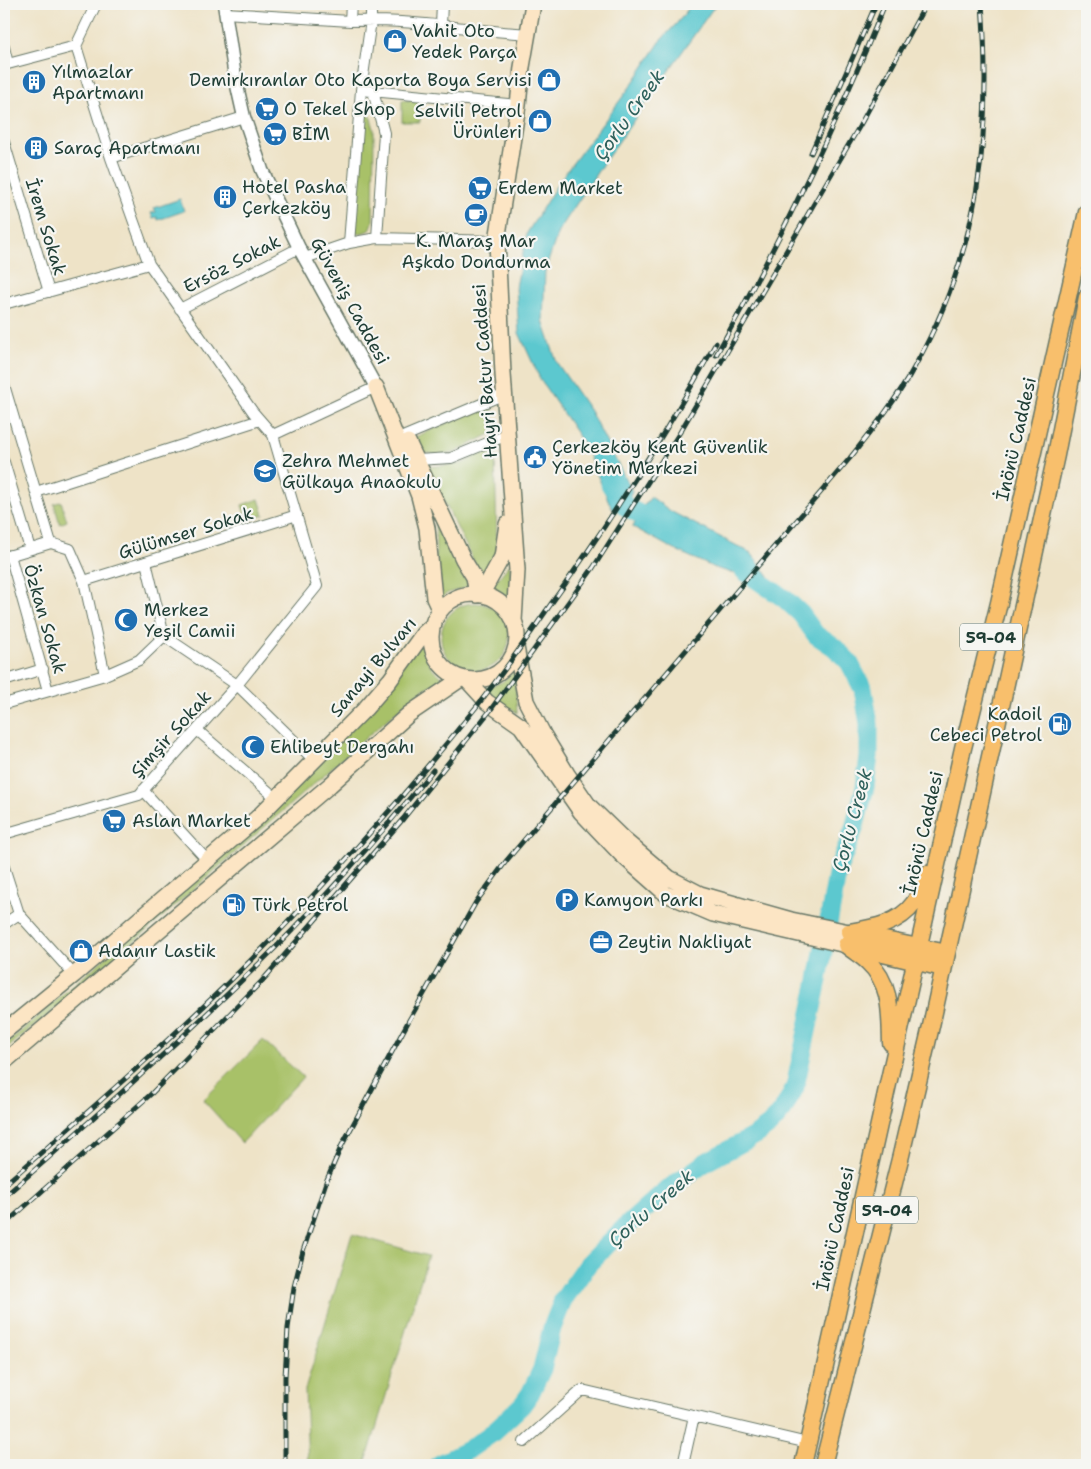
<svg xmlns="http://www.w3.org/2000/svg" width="1091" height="1469" viewBox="0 0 1091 1469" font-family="'Shantell Sans',sans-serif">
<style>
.green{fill:#a8c167;stroke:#647f4e}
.water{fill:#5bc8cf;stroke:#3d8282}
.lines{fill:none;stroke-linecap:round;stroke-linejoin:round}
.river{stroke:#5bc8cf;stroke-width:19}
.minor-casing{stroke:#677767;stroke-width:12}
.tertiary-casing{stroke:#677767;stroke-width:15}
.secondary-casing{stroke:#677767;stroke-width:18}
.primary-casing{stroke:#677767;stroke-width:19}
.minor{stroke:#fff;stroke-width:10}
.tertiary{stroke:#fff;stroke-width:12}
.secondary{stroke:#fce5c4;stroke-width:15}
.primary{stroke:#f8bf6c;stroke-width:16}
.rail-casing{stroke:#1f3d34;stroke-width:5}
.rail{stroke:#f6f6f2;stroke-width:3;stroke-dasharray:9;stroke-linecap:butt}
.labels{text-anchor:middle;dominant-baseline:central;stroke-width:4.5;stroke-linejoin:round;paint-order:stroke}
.shield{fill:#f6f6f2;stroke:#60746d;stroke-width:1}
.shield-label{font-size:16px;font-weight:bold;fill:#1f3d34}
.poi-label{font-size:18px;fill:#1f3d34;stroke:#f6f6f2;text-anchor:start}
.street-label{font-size:18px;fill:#1f3d34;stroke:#f6f6f2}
.water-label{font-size:19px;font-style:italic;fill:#2e605b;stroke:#f6f6f2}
</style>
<rect width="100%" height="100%" fill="#f6f6f2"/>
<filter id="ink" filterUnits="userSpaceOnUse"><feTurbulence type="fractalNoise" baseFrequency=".02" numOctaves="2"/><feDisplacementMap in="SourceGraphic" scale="10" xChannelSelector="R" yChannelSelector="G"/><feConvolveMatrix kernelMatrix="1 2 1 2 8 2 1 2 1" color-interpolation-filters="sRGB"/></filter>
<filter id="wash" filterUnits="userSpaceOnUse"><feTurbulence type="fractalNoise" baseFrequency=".0096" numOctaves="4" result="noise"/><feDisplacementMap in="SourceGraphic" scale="20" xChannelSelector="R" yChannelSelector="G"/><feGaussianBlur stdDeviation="1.12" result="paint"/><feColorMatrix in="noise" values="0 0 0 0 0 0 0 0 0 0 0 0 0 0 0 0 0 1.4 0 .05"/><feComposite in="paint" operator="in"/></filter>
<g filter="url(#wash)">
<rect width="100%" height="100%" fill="#eee3c7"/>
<path class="green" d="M402 100 419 101 420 122H402Z
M362 102H366L374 129 373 222 370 230 359 234 356 233 354 221Z
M492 403 494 432 454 453 440 455 419 452 413 438Z
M495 447 497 551 485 574H480L427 467 461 464Z
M259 499 264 515 247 521 242 505Z
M61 501 67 521 60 524 54 504Z
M435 519 471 586 448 593 437 600Z
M510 564 511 602 501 592 490 588Z
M441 637a34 34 0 1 1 68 0a34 34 0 1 1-68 0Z
M426 638C423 660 429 667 445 679L424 689 384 722 106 966 4 1051V1046L172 899Z
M515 670 517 713 481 689 502 682Z
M263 1040 303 1077 242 1143 203 1100Z
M352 1234 428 1256 365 1465H308L305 1390Z"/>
<path class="water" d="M692 4H716L600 168 558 232 545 271 543 321 557 363 590 411 632 491 626 503 615 510 612 509 584 444 541 381 519 333 516 287 527 233 560 180 630 87 662 39 677 23Z
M180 199 184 211 158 220 157 217 153 218 151 213 156 212 154 208Z
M651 497 672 512 751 553 770 578 769 581 763 585 760 581 715 568 673 549 633 527 642 508Z"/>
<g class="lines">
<path class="river" d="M610 484 626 507 661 525
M438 1465 468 1450 491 1434 522 1405 530 1394 542 1369 552 1328 563 1300 588 1264 626 1226 664 1192 706 1162 756 1135 771 1124 783 1110 795 1087 818 980 838 869 854 829 865 787 869 756V724L863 689 849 662 834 647 816 635 801 614 785 599 744 571"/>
</g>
</g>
<g filter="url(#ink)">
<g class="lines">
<g class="minor-casing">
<path id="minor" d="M225 13 350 21C410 19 469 30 528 34
M350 21 351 4
M441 25 442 4
M76 46 96 4
M4 47 8 64
M4 65 76 46
M361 90 518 105
M373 91 384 133 377 238
M4 142 49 292
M111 158 244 117
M349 243 361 90 371 20V4
M305 258 349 243 377 238 497 241
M4 304 149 264
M180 309 299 248
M4 385 51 543 70 549 84 581 105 675
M273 435 376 387
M405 436 505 394
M417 460 451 458 507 435
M4 462 30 549
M36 492 260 420
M10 555 48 691
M5 557 51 543
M146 562 164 636
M84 581 297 515
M4 681 43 669
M4 704 105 675 139 660 164 636 237 685 314 760
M197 730 276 798
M143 790 207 860
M4 834 139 795 237 685 317 586 273 435 253 412 149 264 111 158 76 46
M4 867 19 914 74 975
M4 924 19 914
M524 1442 582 1390 808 1443
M683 1465 694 1416"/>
</g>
<g class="tertiary-casing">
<path id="tertiary" d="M224 4 235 77 244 117 262 170 299 248 376 387"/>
</g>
<g class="secondary-casing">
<path id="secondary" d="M376 387 419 496 427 528 434 598 440 611
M408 442 463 559 474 577 477 595
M431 637a43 43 0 1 1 86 0a43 43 0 1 1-86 0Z
M481 595 502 557 507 524
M514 621 517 570 503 374 497 241 518 105 522 67 533 4
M516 647 526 701 544 736 567 774 589 806 624 840 669 878 700 894 791 920 849 932
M466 679 487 702 521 726 581 812 622 855 666 894 713 914 846 945
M4 1032 74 975 257 818 365 709 390 680 423 634 434 624
M4 1062 330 785 409 714 462 678"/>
</g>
<g class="primary-casing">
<path id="primary" d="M849 932C873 928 899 924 914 903 920 895 923 883 927 874
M856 934 947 953
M846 945C853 951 862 956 868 962 892 984 890 1014 891 1043
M853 947 943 968
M803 1465 963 748 999 603 1087 212
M823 1465 901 1155 931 1026 1056 455 1087 297"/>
</g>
<use href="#minor" class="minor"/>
<use href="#tertiary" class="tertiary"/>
<use href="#secondary" class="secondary"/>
<use href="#primary" class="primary"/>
<g class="rail-casing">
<path id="rail" d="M811 153 876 4
M716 355C780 242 836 124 885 4
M4 1185C95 1106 186 1027 271 940 343 865 412 787 477 706 501 675 524 643 546 611 608 525 664 436 716 343
M4 1197C96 1116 187 1035 275 948 331 892 383 831 433 770
M4 1225 151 1094 262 981 403 819 489 712 593 568 680 432 859 127 926 4
M285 1465V1377L288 1328 294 1287 303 1251 326 1182 341 1147 408 1022 476 902 507 860 850 458C873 429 897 399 915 366 980 250 992 134 982 4"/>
</g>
<use href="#rail" class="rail"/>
</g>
</g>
<defs>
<g id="shop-disc" transform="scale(1.25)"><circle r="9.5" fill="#1f6fb2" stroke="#f6f6f2"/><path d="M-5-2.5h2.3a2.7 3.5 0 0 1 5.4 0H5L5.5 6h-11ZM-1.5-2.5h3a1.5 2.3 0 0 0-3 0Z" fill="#fff"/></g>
<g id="building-disc" transform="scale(1.25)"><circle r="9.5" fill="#1f6fb2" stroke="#f6f6f2"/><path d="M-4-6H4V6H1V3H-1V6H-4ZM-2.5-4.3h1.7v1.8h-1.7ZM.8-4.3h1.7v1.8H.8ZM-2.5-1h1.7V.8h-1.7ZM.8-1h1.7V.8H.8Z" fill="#fff"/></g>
<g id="supermarket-disc" transform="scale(1.25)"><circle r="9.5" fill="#1f6fb2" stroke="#f6f6f2"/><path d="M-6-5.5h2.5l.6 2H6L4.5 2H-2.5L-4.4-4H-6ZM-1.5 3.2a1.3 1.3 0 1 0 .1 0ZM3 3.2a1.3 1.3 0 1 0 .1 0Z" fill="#fff"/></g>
<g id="cafe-disc" transform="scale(1.25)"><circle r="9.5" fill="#1f6fb2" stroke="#f6f6f2"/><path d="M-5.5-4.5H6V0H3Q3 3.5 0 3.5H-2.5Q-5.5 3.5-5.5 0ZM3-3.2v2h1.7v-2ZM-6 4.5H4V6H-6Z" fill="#fff"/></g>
<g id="civic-disc" transform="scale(1.25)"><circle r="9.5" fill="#1f6fb2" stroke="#f6f6f2"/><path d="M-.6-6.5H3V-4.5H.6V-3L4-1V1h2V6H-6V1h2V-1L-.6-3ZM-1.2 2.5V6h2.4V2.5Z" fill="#fff"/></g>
<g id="school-disc" transform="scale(1.25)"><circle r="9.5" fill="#1f6fb2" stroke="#f6f6f2"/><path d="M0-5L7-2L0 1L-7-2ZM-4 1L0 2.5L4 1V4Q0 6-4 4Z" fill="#fff"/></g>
<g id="mosque-disc" transform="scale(1.25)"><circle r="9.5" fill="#1f6fb2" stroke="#f6f6f2"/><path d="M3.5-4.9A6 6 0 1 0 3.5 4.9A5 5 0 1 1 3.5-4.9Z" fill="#fff"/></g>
<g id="fuel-disc" transform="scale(1.25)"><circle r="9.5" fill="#1f6fb2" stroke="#f6f6f2"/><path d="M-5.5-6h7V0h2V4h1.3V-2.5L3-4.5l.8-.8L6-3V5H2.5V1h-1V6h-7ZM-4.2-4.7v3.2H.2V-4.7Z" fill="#fff"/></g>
<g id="parking-disc" transform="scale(1.25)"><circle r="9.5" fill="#1f6fb2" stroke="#f6f6f2"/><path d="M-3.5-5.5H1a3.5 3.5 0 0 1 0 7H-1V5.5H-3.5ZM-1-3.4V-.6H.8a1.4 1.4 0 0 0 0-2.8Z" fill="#fff"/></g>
<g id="office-disc" transform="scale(1.25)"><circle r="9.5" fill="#1f6fb2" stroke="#f6f6f2"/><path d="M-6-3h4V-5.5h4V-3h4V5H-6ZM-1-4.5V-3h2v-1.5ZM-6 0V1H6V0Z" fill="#fff"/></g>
</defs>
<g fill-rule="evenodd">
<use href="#shop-disc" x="395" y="41"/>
<use href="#shop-disc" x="549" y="80"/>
<use href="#building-disc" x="34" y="82"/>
<use href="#supermarket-disc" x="267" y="109"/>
<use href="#shop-disc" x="540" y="121"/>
<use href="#supermarket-disc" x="275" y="134"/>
<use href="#building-disc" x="36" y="148"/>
<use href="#supermarket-disc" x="480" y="188"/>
<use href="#building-disc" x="225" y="197"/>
<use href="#cafe-disc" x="476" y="215"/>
<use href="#civic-disc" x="535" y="457"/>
<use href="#school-disc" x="265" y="471"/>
<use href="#mosque-disc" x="126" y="620"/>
<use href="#fuel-disc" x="1060" y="724"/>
<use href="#mosque-disc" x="253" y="747"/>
<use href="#supermarket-disc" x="114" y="821"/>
<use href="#parking-disc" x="567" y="900"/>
<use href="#fuel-disc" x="234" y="905"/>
<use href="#office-disc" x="601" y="942"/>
<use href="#shop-disc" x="81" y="951"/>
</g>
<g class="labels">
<g class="shield">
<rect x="960" y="623.5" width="62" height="27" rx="4"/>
<rect x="856" y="1196.5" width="62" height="27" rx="4"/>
</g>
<g class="shield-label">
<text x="991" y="637">59-04</text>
<text x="887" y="1210">59-04</text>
</g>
<g class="poi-label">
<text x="412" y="31">Vahit Oto<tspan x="412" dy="21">Yedek Parça</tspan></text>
<text x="52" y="72">Yılmazlar<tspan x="52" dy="21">Apartmanı</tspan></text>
<text x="532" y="80" text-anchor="end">Demirkıranlar Oto Kaporta Boya Servisi</text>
<text x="284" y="109">O Tekel Shop</text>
<text x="522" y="111" text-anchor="end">Selvili Petrol<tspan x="522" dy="21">Ürünleri</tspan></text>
<text x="292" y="134">BİM</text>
<text x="54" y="148">Saraç Apartmanı</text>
<text x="242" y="187">Hotel Pasha<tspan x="242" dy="21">Çerkezköy</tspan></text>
<text x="498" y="188">Erdem Market</text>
<text x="476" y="241" text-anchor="middle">K. Maraş Mar<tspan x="476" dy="21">Aşkdo Dondurma</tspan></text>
<text x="552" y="447">Çerkezköy Kent Güvenlik<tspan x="552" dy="21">Yönetim Merkezi</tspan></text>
<text x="282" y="461">Zehra Mehmet<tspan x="282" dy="21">Gülkaya Anaokulu</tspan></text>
<text x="144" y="610">Merkez<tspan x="144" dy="21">Yeşil Camii</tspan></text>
<text x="1042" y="714" text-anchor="end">Kadoil<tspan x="1042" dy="21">Cebeci Petrol</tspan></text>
<text x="270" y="747">Ehlibeyt Dergahı</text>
<text x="132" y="821">Aslan Market</text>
<text x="584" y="900">Kamyon Parkı</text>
<text x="252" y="905">Türk Petrol</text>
<text x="618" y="942">Zeytin Nakliyat</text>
<text x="98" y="951">Adanır Lastik</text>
</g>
<g class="street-label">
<text transform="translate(46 227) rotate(73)">İrem Sokak</text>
<text transform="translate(232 264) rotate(-27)">Ersöz Sokak</text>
<text transform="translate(350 301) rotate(61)">Güveniş Caddesi</text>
<text transform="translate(485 371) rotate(-94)">Hayri Batur Caddesi</text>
<text transform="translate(1016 439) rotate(-77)">İnönü Caddesi</text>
<text transform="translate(186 533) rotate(-17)">Gülümser Sokak</text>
<text transform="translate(45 619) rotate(74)">Özkan Sokak</text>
<text transform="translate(373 667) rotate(-50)">Sanayi Bulvarı</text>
<text transform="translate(171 734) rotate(-48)">Şimşir Sokak</text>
<text transform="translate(923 833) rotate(-77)">İnönü Caddesi</text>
<text transform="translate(835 1229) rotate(-78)">İnönü Caddesi</text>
</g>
<g class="water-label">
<text transform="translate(629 115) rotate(-54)">Çorlu Creek</text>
<text transform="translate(852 820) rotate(-75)">Çorlu Creek</text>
<text transform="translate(651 1208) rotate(-41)">Çorlu Creek</text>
</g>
</g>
<rect width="1091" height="1469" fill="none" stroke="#f6f6f2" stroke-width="20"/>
</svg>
